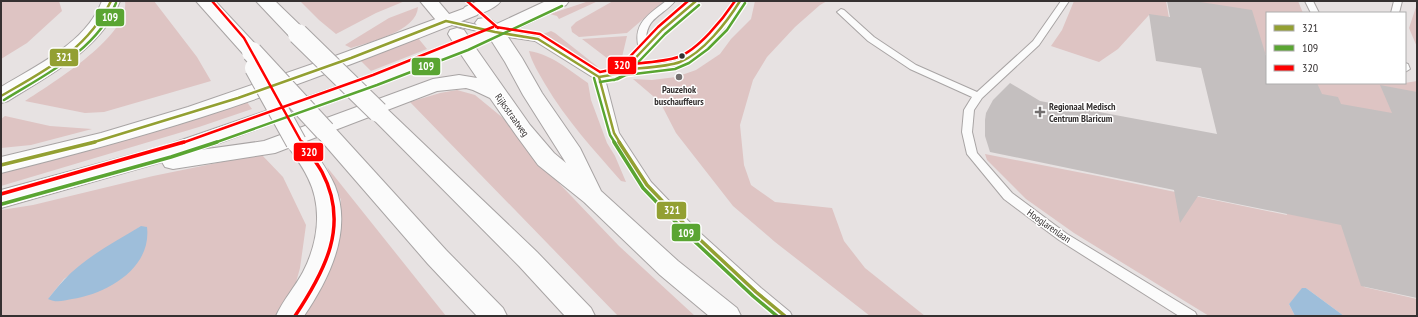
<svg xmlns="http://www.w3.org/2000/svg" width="1418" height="317" viewBox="0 0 1418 317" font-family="'PT Sans Narrow',sans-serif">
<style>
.green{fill:#dec4c3;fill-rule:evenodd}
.water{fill:#9ebeda}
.building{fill:#c4bfbf}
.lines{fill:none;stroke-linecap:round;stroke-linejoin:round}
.service-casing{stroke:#a8a4a4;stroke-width:2}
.minor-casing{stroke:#a8a4a4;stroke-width:2}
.secondary-casing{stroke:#a8a4a4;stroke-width:2}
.primary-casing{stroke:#a8a4a4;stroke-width:2}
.motorway-casing{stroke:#a8a4a4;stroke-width:2}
.service{fill:#fbfbfb;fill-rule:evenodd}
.minor{fill:#fbfbfb;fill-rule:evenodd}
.secondary{fill:#fbfbfb;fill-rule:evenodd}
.primary{fill:#fbfbfb;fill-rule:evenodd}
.motorway{fill:#fbfbfb;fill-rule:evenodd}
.motorway-bridge-casing{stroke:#a8a4a4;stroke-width:22;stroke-linecap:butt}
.motorway-bridge{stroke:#fbfbfb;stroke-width:20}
.bus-1-far1-casing{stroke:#fff;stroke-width:5}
.bus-1-casing{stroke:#fff;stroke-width:6}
.bus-2-far1-casing{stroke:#fff;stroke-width:5}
.bus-2-casing{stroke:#fff;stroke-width:6}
.bus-3-far1-casing{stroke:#fff;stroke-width:5}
.bus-3-casing{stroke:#fff;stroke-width:6}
.bus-1-far1{stroke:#93a032;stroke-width:2.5}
.bus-1{stroke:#93a032;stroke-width:3.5}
.bus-2-far1{stroke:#5aa532;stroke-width:2.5}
.bus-2{stroke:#5aa532;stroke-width:3.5}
.bus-3-far1{stroke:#f00;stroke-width:2.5}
.bus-3{stroke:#f00;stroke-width:3.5}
.bus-dot{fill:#353131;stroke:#fff;stroke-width:1.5}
.poi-dot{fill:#736f6f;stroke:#fff;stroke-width:1.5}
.labels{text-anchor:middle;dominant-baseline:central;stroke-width:3;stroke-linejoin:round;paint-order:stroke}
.poi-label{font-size:10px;font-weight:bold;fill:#353131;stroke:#fff}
.street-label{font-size:10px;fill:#353131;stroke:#fff}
.line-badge{stroke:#fff;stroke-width:1.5}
.badge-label{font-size:11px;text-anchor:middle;font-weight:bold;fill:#fff}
</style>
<rect width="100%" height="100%" fill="#e7e2e2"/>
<path class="green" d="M1 1H59L62 11 27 43 1 59Z
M125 1H154L197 57 211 81 104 112 85 113 25 101C51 84 130 36 125 1Z
M300 1H405L376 13 336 34 319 20Z
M589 1H598L559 19 557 16 550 14Z
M613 1H664L627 33 579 37 572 32 571 27 576 22Z
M755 1H827L820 5 795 27 767 57 753 80 740 125 744 165 751 185 775 202 832 208 844 241 865 268 925 316H870L775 242 733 206 676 133 660 102 633 79 652 80 676 77 696 70 720 54 731 39 751 19Z
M1074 1H1166L1169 18 1149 15 1118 49 1099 62 1051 46 1062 30Z
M1187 1H1298L1303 13H1267V55Z
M1417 4V47L1409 28Z
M418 7C417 31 370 42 351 48L345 45 389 18Z
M551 31 555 33 598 67 591 66 568 48 543 34Z
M627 36 622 57 616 65 582 39Z
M418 38 427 49 371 71 359 59Z
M529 51C551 54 569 70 588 83L591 100 607 143 615 156 626 182 621 181C594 150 566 120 545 84 539 73 532 63 529 51Z
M1417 81V95L1394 115 1361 135 1296 83H1405Z
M457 90 475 95 503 118 553 177 619 246 695 316H618L410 102 440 93Z
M244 98 252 109 199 127 1 186V168Z
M5 116 50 126 92 129 31 145 1 148V119Z
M261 154 283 177 306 225 300 268 292 297 276 316H1V210L33 205 153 176ZM141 226 48 299 64 279Z
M985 154 1098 176 1287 215 1282 196 1336 207 1364 287 1417 299V316H1344L1306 288H1303L1289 304 1295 316H1209L1074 233 1026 199 987 160Z
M327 167 446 316H302L323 284 341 231V200Z"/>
<path class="water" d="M141 226 147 227C152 268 107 294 72 299 63 301 56 303 48 299 53 293 58 286 64 280 85 257 115 242 141 226Z
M1302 288H1306L1344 316H1295L1289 304Z"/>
<path class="building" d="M1167 1H1194L1252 10 1267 59V83H1317L1322 94 1338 97 1341 104 1392 113 1380 85 1417 92V298L1361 286 1341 225 1198 196 1180 223 1174 190 990 152 985 136V120L986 113 993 100 1010 83 1040 101 1217 134 1201 68 1156 61 1149 14 1170 17Z"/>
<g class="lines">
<g class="service-casing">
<path id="service" d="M666 1H675C663 16 646 17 646 41L659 28 691 1H700L665 32 633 66C647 64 664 64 677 60 694 54 729 18 736 1H744L732 21 696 58 678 66 626 73 620 76 605 79 619 133 651 182 698 231 761 288 790 312 792 316H776L751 296 690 237 643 188 609 133 594 78 535 41 495 35 443 23 441 21 446 18 495 29 541 37 601 74C623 70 624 64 639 49 632 24 648 15 666 1Z
M1061 1H1069L1039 45 982 98 974 110 972 132 977 153 1012 193 1067 234 1195 312 1197 316H1179L1059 240 1004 199 967 154 962 132 964 110 972 97 910 69 868 41 837 12 841 9 844 10 874 37 916 65 977 92 1033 41Z
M1305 1H1313L1319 13H1311Z
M1394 1H1402L1399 13H1391Z
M1405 63 1408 64 1410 69 1405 72Z"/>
</g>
<g class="minor-casing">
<path id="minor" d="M420 1H438L455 21 452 25 446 26 440 25Z"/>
</g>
<g class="secondary-casing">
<path id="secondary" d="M478 1H501C494 10 475 17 465 15L462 11 465 7Z
M546 1H569L566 5 502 36 495 38 488 36 486 32 488 28Z"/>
</g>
<g class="primary-casing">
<path id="primary" d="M102 1H120C102 49 49 75 8 101L1 103V87C37 65 86 43 102 1Z
M471 6 477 7 480 11 477 15C386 51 295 87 202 117 136 138 69 156 1 173V157L101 133 188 107 327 59Z
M484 18 490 19 502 28 522 58 542 93 580 148 601 191 678 261 737 308 741 316H709L660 275 584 202 538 165 516 135 490 98 473 90 466 88 437 91 275 153 173 169 165 167 162 162 1 208V190L164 146 368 76 453 42 448 34 450 30 457 28 464 30 468 36 482 31 475 23 478 19ZM491 40 505 62 523 95 566 163 554 153 530 125 475 47ZM460 53 477 78 459 75 433 79 264 141 200 150 382 84Z"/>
</g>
<g class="motorway-casing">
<path id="motorway" d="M196 1H215L259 48 261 52 259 56 252 58 245 56Z
M256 1H275L305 30 307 34 305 38 298 40 291 38Z
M378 105 385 107 537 252 591 308 595 316H565L519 266 371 117 368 112 371 107Z
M325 124 333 126 446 250 503 308 507 316H477L428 264 317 136 314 131 317 126Z
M296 135 304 137C315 152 327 168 335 186 353 231 329 279 304 316H276C283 300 295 287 303 272 318 243 323 208 308 178 302 165 293 154 285 142L288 137Z"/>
</g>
<use href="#service" class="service"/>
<use href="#minor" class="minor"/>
<use href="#secondary" class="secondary"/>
<use href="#primary" class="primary"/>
<use href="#motorway" class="motorway"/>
<g class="motorway-bridge-casing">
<path id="motorway-bridge" d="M298 34 378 112
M252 52 325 131
M255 68 296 142"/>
</g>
<use href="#motorway-bridge" class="motorway-bridge"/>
<g class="bus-1-far1-casing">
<path id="bus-1-far1" d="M624 70 662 30 696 1
M599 77 614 133 620 143
M1 96C46 70 87 50 111 1
M91 143 238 98 351 58 446 21 495 32 538 39 599 77 617 74 624 70C638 68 667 67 680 62 703 53 727 22 740 1"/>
</g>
<g class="bus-1-casing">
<path id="bus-1" d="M619 142 647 185 694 234 756 292 785 316
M1 165 95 142"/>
</g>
<g class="bus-2-far1-casing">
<path id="bus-2-far1" d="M594 78 610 135 615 143
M614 80 627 74 665 34 699 5
M600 82 618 79 626 75 675 69 689 63 708 49 727 30 745 3
M4 100C46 74 96 51 116 3
M214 143 377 85 468 50 562 6"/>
</g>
<g class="bus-2-casing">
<path id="bus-2" d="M614 142 643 188 691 238 753 296 777 316
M2 204 171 157 217 142"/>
</g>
<g class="bus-3-far1-casing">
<path id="bus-3-far1" d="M212 1 244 38 302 143
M467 1 498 28
M496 27 540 34 600 72 615 69 623 65C638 63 665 62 678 57 698 50 723 19 735 1
M609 70 621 66 658 27 688 1
M182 143 373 75 493 27"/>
</g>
<g class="bus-3-casing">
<path id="bus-3" d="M1 194 184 142
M295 316C325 271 350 225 322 172 316 161 308 152 302 142"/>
</g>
<use href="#bus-1-far1" class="bus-1-far1"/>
<use href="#bus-1" class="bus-1"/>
<use href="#bus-2-far1" class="bus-2-far1"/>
<use href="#bus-2" class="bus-2"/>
<use href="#bus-3-far1" class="bus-3-far1"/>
<use href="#bus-3" class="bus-3"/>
</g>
<circle class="bus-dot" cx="682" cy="56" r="3.5"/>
<g class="poi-dot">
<circle cx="679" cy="77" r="4"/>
<path d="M1038 106h4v4h4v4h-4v4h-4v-4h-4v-4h4z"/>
</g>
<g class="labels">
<g class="poi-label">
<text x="679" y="89">Pauzehok<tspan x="679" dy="12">buschauffeurs</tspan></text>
<text x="1049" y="106" text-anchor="start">Regionaal Medisch<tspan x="1049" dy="12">Centrum Blaricum</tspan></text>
</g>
<g class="street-label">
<text transform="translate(512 115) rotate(54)">Rijksstraatweg</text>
<text transform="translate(1049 226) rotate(35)">Hooglarenlaan</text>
</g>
</g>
<g class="line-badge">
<rect x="95" y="8" width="30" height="19" rx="4" fill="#5aa532"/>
<rect x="49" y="48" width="30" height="19" rx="4" fill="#93a032"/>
<rect x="607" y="56" width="30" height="19" rx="4" fill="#f00"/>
<rect x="411" y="57" width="30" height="19" rx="4" fill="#5aa532"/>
<rect x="293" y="142" width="31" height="20" rx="4" fill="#f00"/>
<rect x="656" y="201" width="31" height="19" rx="4" fill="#93a032"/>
<rect x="671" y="223" width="30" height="19" rx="4" fill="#5aa532"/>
</g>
<g class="badge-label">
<text x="110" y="21">109</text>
<text x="64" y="61">321</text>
<text x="622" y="69">320</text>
<text x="426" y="70">109</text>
<text x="309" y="156">320</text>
<text x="672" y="214">321</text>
<text x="686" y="237">109</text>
</g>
<rect width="1418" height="317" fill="none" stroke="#353131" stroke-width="4"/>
<rect x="1266" y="12" width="140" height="72" fill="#ffffff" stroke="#aeadad"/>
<rect x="1274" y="25" width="20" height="6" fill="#93a032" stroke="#aeadad"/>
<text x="1302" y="32" font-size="12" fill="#353131">321</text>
<rect x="1274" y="45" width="20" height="6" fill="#5aa532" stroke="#aeadad"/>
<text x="1302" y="52" font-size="12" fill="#353131">109</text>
<rect x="1274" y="65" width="20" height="6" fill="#ff0000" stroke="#aeadad"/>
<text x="1302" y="72" font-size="12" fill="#353131">320</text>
</svg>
